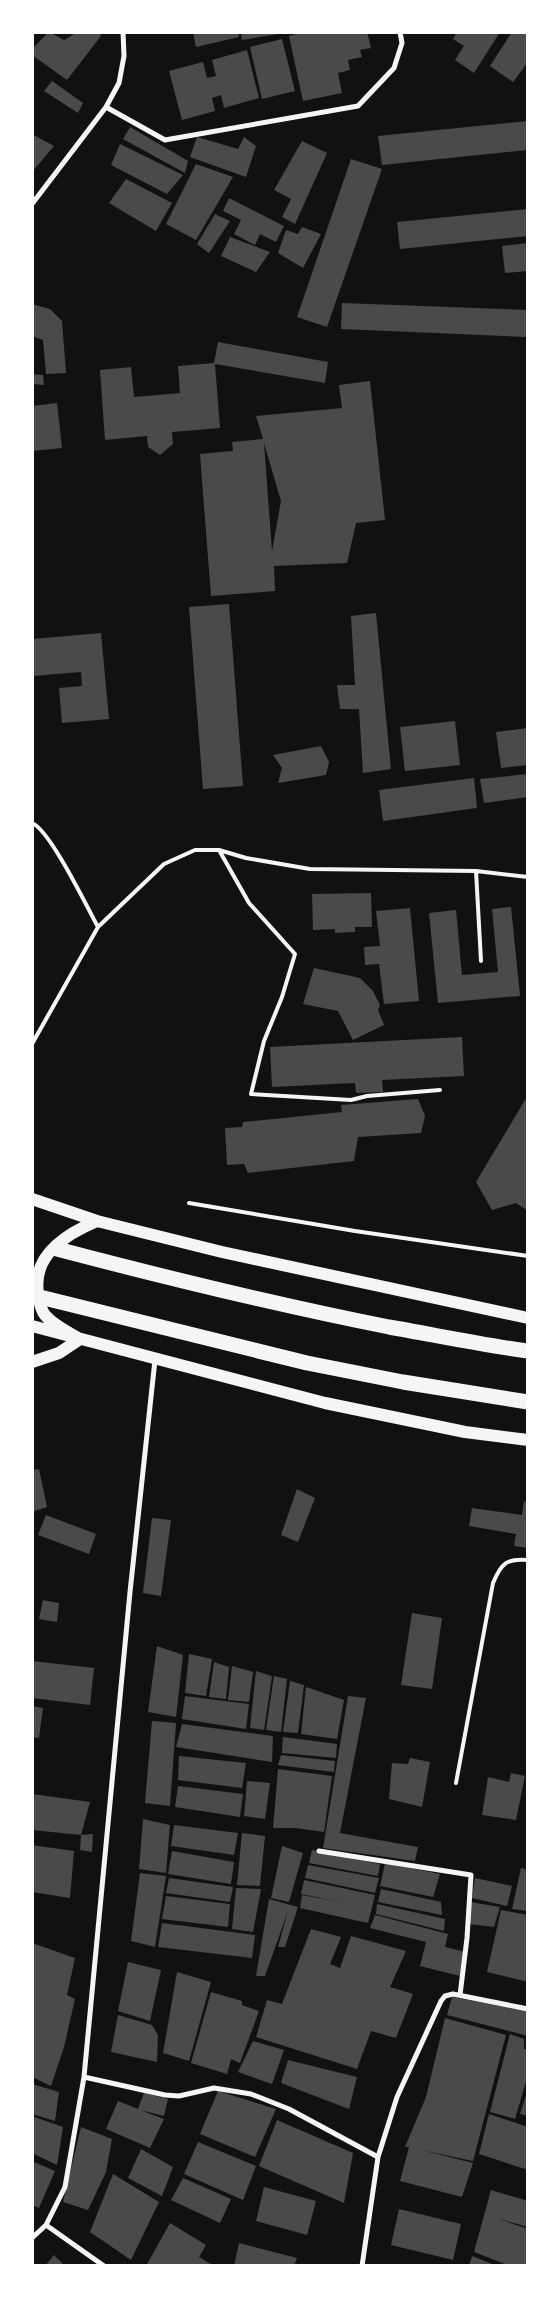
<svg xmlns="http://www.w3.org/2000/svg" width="560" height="2298" viewBox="0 0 560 2298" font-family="'IBM Plex Sans',sans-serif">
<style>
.building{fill:#4a4a4a;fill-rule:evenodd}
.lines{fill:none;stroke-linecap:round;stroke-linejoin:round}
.service{stroke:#f5f5f5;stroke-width:4}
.minor{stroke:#f5f5f5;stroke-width:5}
.primary{stroke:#f5f5f5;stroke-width:12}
.motorway{stroke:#f5f5f5;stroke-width:15}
</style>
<rect width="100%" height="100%" fill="#111"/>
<path class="building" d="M49 32 64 40 74 34 71 32H99L101 36 67 80 32 55V49Z
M193 32H238L239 37 196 47Z
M241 32H278V34L242 40Z
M304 32H367L371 48 360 50 362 57 348 60 350 70 338 73 342 93 303 101 289 36Z
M457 32H500L474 73 455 60 464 46 453 39Z
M512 32H528V62L513 82 490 66Z
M282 39 295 91 262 99 250 47Z
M247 50 259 98 224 108 221 95 212 98 215 111 182 120 169 71 203 62 207 78 216 76 212 60Z
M52 81 83 103 78 113 44 91Z
M528 121V150L382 165 378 136Z
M130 127 188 161 185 173 123 139Z
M32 134 54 146 32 172Z
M197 137 238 149 244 137 256 146 246 177 190 157Z
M302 141 327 153 295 224 282 217 291 199 274 190Z
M120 144 183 175 167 194 111 165Z
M351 159 382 169 327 327 297 317Z
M196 164 233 177 196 240 166 224Z
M126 179 172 203 156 231 109 203Z
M229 198 284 226 276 242 260 234 255 245 234 234 241 220 223 211Z
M528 209V236L400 249 397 222Z
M215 214 230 221 209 253 197 244Z
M302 227 321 234 303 268 278 253 286 230 298 234Z
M230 237 270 252 256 272 221 256Z
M528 243V271L505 273 502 246Z
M342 303 527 310 526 337 341 329Z
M32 304 50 309 62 321 66 373 46 374 43 340 32 336Z
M218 342 328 362 325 383 215 364 220 428 172 432 173 444 160 455 148 447 147 436 105 440 100 370 131 367 134 397 180 393 178 366 214 363Z
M32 374 43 375 44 385 32 384Z
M370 381 385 520 356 523 347 563 274 566 275 591 211 596 200 454 233 451 232 442 263 439 256 416 342 408 339 385ZM264 443 281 501 272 551Z
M57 403 62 448 32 451V406Z
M229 604 243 786 203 789 189 607Z
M376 613 391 769 363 773 359 709H340L337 685H355L351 616Z
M101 633 109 719 62 723 59 688 82 686 81 672 32 676V639Z
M455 721 460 765 405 771 400 727Z
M528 728V765L501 768 496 732Z
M321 746 329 762 326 775 278 783 282 768 273 755Z
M528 774V797L484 803 480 779Z
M474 778 477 808 383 821 379 790Z
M371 893 372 927H355V932L335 933V929L313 930 312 894Z
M511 907 520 996 438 1003 429 913 456 910 462 975 498 972 492 909Z
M410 908 419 1001 384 1004 379 964 365 965 364 947 380 946 376 911Z
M314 968 360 978 373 991 380 1005 378 1010 384 1025 353 1040 338 1011 303 1004Z
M462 1037 464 1076 382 1080 383 1092 356 1093 355 1083 272 1087 270 1047Z
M528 1095V1211L516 1203 492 1210 476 1182Z
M418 1099 425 1116 421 1133 358 1137 354 1161 248 1173 244 1164 227 1165 225 1128 242 1127 243 1122 342 1112 341 1105Z
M39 1469 47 1507 32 1512V1470Z
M297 1489 315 1498 298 1542 281 1535Z
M524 1501 528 1502V1548L514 1546 516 1534 469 1526 472 1508 522 1515Z
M46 1515 96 1534 89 1554 38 1535Z
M152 1518 171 1520 161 1596 143 1593Z
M43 1600 59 1603 57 1622 39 1619Z
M412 1613 442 1618 432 1689 401 1685Z
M157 1646 183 1655 176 1717 148 1712Z
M189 1654 212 1659 206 1696 185 1693Z
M32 1661 94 1668 90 1705 32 1698Z
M214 1662 229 1667 226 1699 209 1697Z
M232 1666 253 1672 249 1702 228 1700Z
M256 1671 272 1676 264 1730 250 1728Z
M274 1676 287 1679 281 1732 266 1730Z
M290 1681 304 1685 298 1733 283 1732Z
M306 1687 344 1700 337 1739 301 1734Z
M185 1696 249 1704 246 1729 182 1719Z
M348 1696 366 1698 340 1833 418 1847 415 1861 323 1848Z
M32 1706 43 1708 39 1738 32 1737Z
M152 1721 176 1723 170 1806 145 1803Z
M182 1724 273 1736 272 1762 176 1747Z
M283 1737 337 1744 336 1758 282 1753Z
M281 1755 335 1761 334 1772 278 1765Z
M179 1756 246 1763 242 1788 178 1780Z
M410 1758 430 1762 422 1807 389 1799 392 1763 408 1764Z
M278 1769 332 1776 324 1832 295 1828H273Z
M511 1773 525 1776 516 1820 482 1815 488 1777 509 1782Z
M247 1781 270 1783 265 1819 244 1816Z
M178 1786 243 1794 240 1817 175 1807Z
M32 1794 90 1802 81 1835 93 1834 92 1852 80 1850 81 1835 32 1830Z
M143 1819 170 1825 166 1873 139 1869Z
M174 1825 238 1833 234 1855 171 1846Z
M242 1833 265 1836 260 1886 237 1885Z
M32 1845 74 1851 70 1898 32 1892Z
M282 1846 303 1853 289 1902 271 1898Z
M312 1850 380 1864 378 1876 309 1863Z
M172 1851 234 1862 231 1884 168 1874Z
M385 1863 440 1874 433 1897 380 1886Z
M308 1865 379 1878 375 1893 305 1878Z
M521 1868 528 1870V1911L512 1909Z
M140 1873 166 1876 155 1947 131 1941Z
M169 1878 233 1887 230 1902 166 1893Z
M475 1878 512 1886 507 1906 472 1898Z
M304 1880 375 1895 368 1923 300 1908 302 1895 345 1903 301 1894Z
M236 1888 261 1889 253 1932 232 1929Z
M381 1889 441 1902 442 1915 378 1902Z
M166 1896 230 1904 228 1927 162 1919Z
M269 1899 298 1907 285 1947H278L288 1911 265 1976H256Z
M470 1902 500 1907 494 1927 468 1924Z
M377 1904 445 1919 444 1931 376 1914Z
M501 1910 528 1915V1982L487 1972Z
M375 1915 448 1934 445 1947 465 1952 460 1976 420 1966 426 1942 370 1928Z
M162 1923 255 1935 252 1958 158 1947Z
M311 1929 341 1937 330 1964 340 1968 351 1936 406 1951 390 1987 413 1994 396 2038 371 2031 357 2069 256 2037 267 2000 282 2004Z
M32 1943 75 1958 67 1995 75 1999 64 2047 51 2086 32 2077Z
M128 1962 161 1970 150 2021 118 2011Z
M177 1972 211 1982 189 2061 163 2053Z
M211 1992 242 2001V2005L259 2011 240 2063 231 2059 227 2074 191 2063Z
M452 1997 528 2011V2036L447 2015Z
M118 2015 152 2025 158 2035 157 2062 111 2052Z
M445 2018 506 2035 473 2161 421 2150 473 2163 462 2197 400 2181 409 2147H405L426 2097Z
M510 2034 524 2039V2049H528V2075L515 2119 490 2112Z
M253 2041 284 2050 272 2084 238 2072Z
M288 2060 357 2077 349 2109 281 2083Z
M32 2084 59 2092 55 2121 32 2114Z
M528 2089V2116L520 2114Z
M218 2091 276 2109 255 2157 200 2134Z
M144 2093 168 2099 164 2116 140 2110 164 2119 150 2148 106 2129 118 2101 138 2109Z
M489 2114 528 2127V2170L479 2154Z
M32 2116 63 2127 57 2165 32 2153Z
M277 2120 353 2153 344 2203 259 2166Z
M81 2127 112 2139 106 2172 88 2210 63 2202Z
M198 2142 256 2166 243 2200 184 2174Z
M141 2149 173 2167 162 2196 128 2178Z
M32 2161 55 2171 39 2208 32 2205Z
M113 2174 159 2202 131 2260 90 2232Z
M183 2178 231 2199 220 2223 171 2200Z
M264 2187 316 2201 307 2235 256 2221Z
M491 2190 528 2201V2227L496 2218 528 2229V2266H510L474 2252Z
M399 2209 461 2224 453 2260 391 2245Z
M170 2223 206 2245 199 2257 214 2266H146Z
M239 2243 297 2258 294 2266H234Z
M54 2255 65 2266H45Z
M472 2256 495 2265V2266H469Z"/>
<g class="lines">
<path class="service" d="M32 823C50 830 87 907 98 927
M219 850 249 903 295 954 282 997 264 1041 251 1094 351 1100 367 1096 440 1090
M476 871 481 961
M32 1044 98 927 164 864 195 850H219L246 858 310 869 476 871 528 877
M189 1203 355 1231 528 1256
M456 1783 493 1583C501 1564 506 1558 528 1560"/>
<path class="minor" d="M106 107 165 140 358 106 394 68 402 43 400 32
M32 204 106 107 119 83 124 56 123 32
M319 1851 471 1875 467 1938 460 1995
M84 2077 165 2095 179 2096 214 2088 251 2094 289 2109 378 2157
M46 2225 104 2266
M32 2238 46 2225 65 2187 84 2077 130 1592 155 1360
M362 2266 378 2157 397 2097 441 2001 445 1996 453 1994 528 2009"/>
<path class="primary" d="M32 1199 97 1221 222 1252 528 1318
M32 1326 325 1403 465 1432 528 1440
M32 1362 59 1353 80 1339C68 1332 53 1325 45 1315 40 1309 39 1300 38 1293 32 1255 66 1234 97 1221"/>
<path class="motorway" d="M57 1249C167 1278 278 1305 389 1327 435 1335 481 1345 528 1351
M44 1298 307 1363 403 1382 528 1402"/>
</g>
<rect width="560" height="2298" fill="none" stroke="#ffffff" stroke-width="68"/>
</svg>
